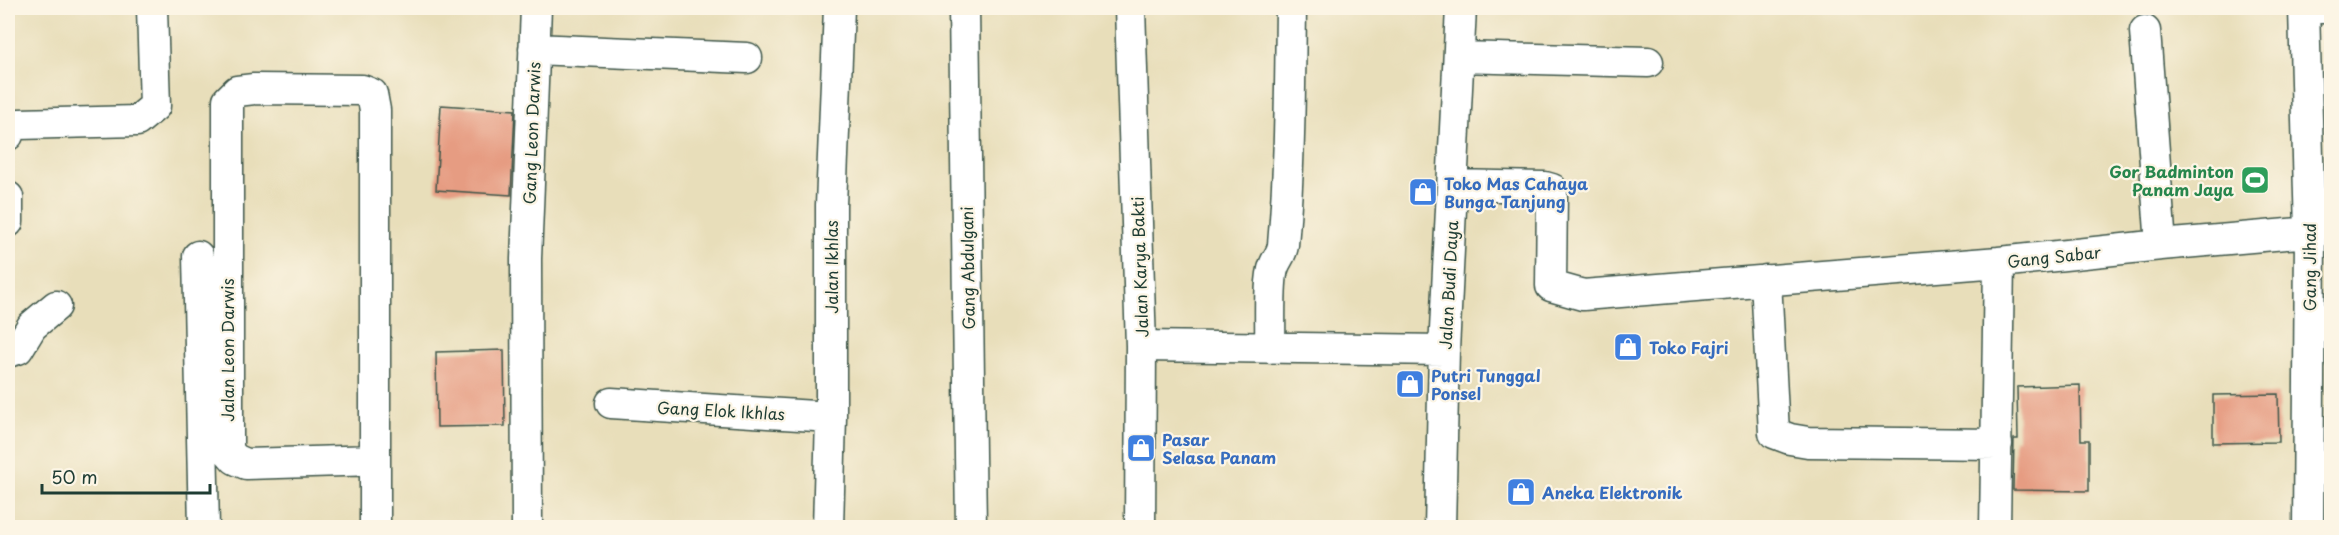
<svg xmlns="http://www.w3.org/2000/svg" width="2339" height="535" viewBox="0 0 2339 535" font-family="'Playpen Sans',sans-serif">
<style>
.building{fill:#e69c82}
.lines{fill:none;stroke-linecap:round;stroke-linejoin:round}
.minor-casing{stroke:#3d5548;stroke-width:33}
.minor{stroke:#fff;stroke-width:30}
.labels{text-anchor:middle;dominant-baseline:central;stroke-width:4.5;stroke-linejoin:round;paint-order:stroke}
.street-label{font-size:16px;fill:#1f3d34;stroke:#fcf5e5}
.leisure-label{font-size:16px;font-weight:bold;fill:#27864d;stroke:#fcf5e5;text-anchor:end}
.shop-label{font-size:16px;font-weight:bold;fill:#366cbe;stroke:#fcf5e5;text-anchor:start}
</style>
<rect width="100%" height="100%" fill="#fcf5e5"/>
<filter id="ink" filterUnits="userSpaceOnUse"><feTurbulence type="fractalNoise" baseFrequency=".0167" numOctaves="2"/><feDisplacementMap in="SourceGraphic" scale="12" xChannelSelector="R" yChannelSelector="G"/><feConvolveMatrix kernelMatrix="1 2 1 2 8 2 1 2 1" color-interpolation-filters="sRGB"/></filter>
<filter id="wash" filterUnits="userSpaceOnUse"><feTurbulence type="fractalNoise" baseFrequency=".008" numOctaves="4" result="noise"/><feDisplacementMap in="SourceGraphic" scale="24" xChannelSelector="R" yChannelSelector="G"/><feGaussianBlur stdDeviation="1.35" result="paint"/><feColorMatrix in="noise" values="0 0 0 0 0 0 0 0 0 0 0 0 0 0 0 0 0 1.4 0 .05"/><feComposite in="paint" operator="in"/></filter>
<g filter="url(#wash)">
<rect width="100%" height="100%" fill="#e8deba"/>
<g id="blocks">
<path class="building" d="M441 105 515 110 511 195 436 190Z
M504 350 505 426 437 427 436 352Z
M2080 385 2081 440H2089V491L2013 490 2014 439H2018L2017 387Z
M2278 394 2279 442 2213 443V395Z"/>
</g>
</g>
<g filter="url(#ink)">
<use href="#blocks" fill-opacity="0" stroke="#3d5548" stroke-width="1.5"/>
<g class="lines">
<g class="minor-casing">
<path id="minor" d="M964 8 971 528
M1130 8 1141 346 1140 528
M2304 8 2310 232 2308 528
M2304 8H2332
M534 49 747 58
M1460 57 1648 62
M8 135 10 129 19 124 137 121 155 106 152 8
M1453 185 1545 187 1552 189 1551 286 1583 295 1999 262
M8 197V222
M2161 245 2310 232
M198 256 204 528
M1766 280 1774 433 1790 439 1808 442 1997 444
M1141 346 1444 350
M1270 348C1271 329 1268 281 1274 266 1277 258 1282 254 1283 245 1290 166 1290 86 1291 8
M8 352 18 349 32 326 56 306
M611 403 831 417
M375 460 246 464 235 459 228 451V100L237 91 254 89 362 90 372 94 375 110V528
M527 528 526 259 536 8
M828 528 831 417V205L839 8
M1440 528 1444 350 1461 8
M1995 528 1999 262 2161 245 2145 31"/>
</g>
<use href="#minor" class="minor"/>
</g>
</g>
<defs>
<g id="stadium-square" transform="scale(1.5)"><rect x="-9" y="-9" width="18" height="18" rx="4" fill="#2e9e5b" stroke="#fcf5e5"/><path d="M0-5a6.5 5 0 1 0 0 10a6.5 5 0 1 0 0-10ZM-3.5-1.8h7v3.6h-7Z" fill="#fff"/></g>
<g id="shop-square" transform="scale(1.5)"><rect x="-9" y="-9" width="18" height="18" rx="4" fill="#3f7fe0" stroke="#fcf5e5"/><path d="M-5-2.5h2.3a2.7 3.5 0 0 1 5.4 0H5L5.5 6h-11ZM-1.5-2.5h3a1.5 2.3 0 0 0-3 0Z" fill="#fff"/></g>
</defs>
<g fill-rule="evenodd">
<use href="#stadium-square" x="2255" y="180"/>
<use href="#shop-square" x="1423" y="192"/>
<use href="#shop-square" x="1628" y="347"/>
<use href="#shop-square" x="1410" y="384"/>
<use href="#shop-square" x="1141" y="448"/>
<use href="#shop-square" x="1521" y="492"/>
</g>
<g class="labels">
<g class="street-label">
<text transform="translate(531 133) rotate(-88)">Gang Leon Darwis</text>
<text transform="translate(2054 256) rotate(-6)">Gang Sabar</text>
<text transform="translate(831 267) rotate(-90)">Jalan Ikhlas</text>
<text transform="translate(1139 267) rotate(-92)">Jalan Karya Bakti</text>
<text transform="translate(2309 267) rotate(-90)">Gang Jihad</text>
<text transform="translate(967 268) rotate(-91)">Gang Abdulgani</text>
<text transform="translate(1448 285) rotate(-87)">Jalan Budi Daya</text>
<text transform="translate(227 350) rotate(-90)">Jalan Leon Darwis</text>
<text transform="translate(721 410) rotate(3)">Gang Elok Ikhlas</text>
</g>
<g class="leisure-label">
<text x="2234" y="171">Gor Badminton<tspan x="2234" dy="18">Panam Jaya</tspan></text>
</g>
<g class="shop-label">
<text x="1444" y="183">Toko Mas Cahaya<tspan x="1444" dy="18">Bunga Tanjung</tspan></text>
<text x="1649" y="347">Toko Fajri</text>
<text x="1431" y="375">Putri Tunggal<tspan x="1431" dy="18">Ponsel</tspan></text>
<text x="1162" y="439">Pasar<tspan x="1162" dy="18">Selasa Panam</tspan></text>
<text x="1542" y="492">Aneka Elektronik</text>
</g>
</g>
<rect width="2339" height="535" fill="none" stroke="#fcf5e5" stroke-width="30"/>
<path d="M42 484v9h168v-9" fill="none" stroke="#1f3d34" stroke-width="3"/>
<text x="51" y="484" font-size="18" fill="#1f3d34" stroke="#fcf5e5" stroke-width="4.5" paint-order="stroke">50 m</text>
</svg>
